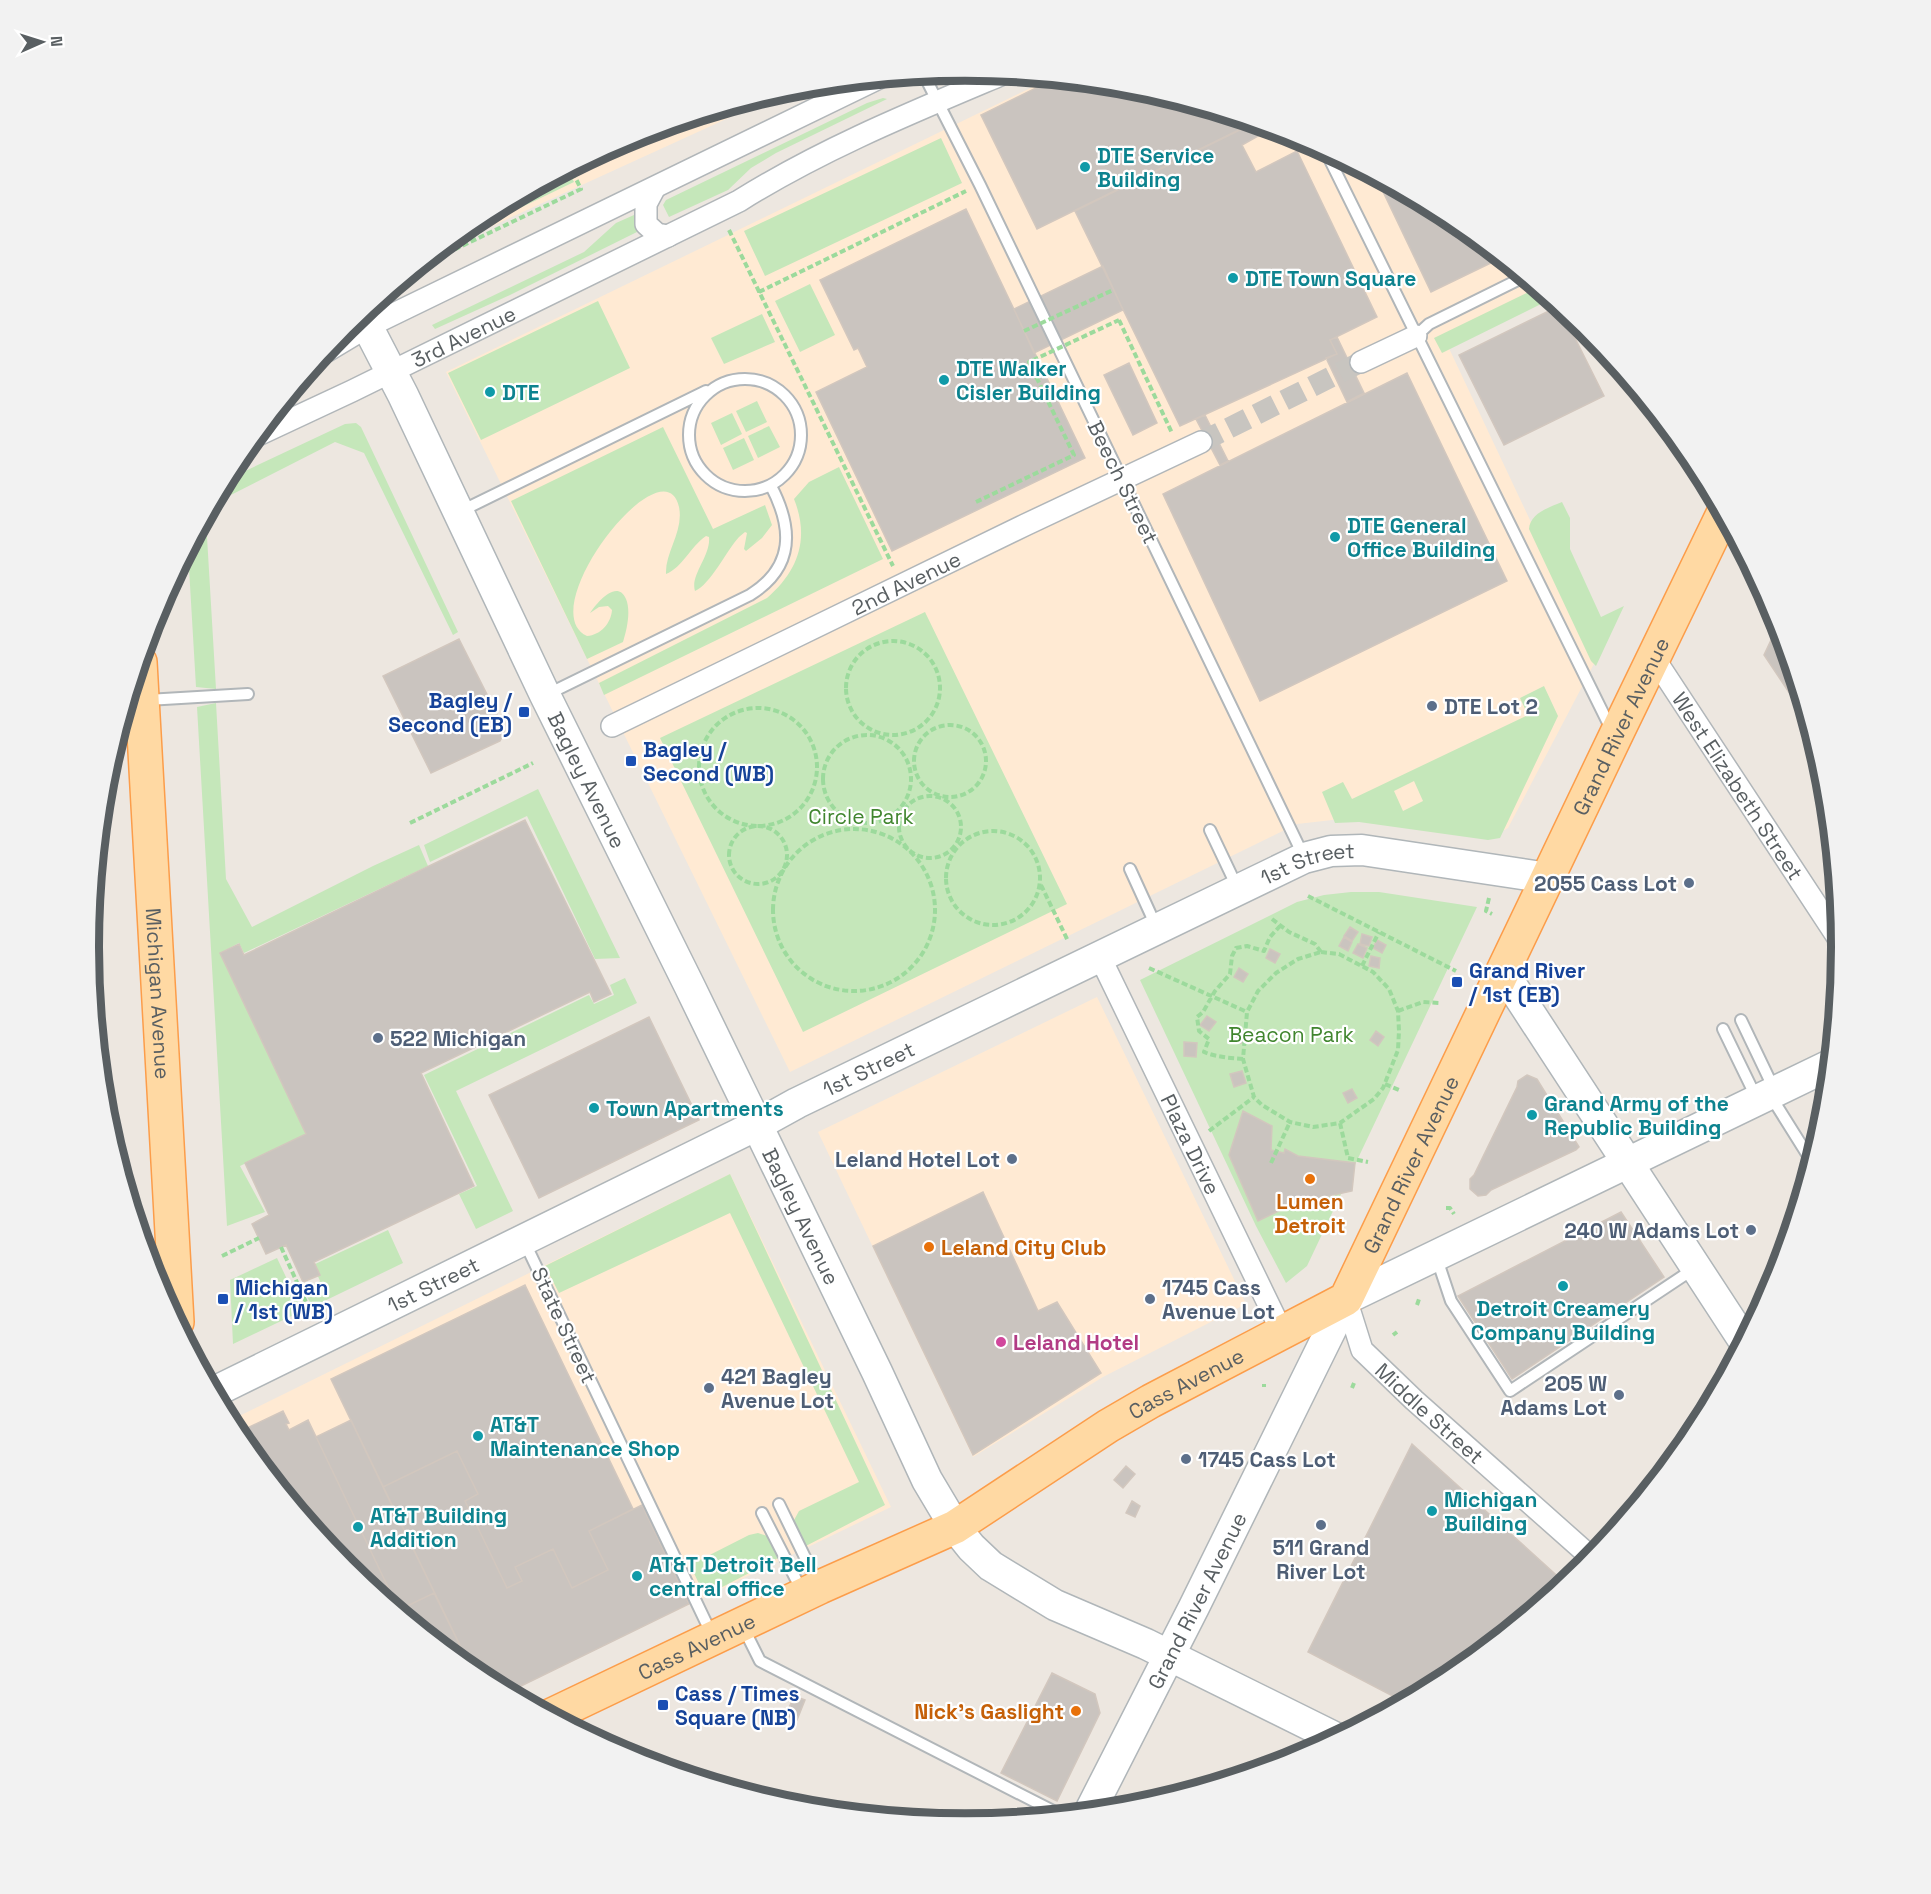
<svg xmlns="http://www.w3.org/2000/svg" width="1931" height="1894" viewBox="0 0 1931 1894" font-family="'Space Grotesk',sans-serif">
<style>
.commercial{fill:#ffead3}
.green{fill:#c5e7ba;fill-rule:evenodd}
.building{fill:#cac4bf;stroke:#d2c7be;stroke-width:1.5}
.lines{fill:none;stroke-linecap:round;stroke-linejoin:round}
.street-tunnel{stroke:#c8c5c0;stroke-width:21;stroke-dasharray:21 10;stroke-linecap:butt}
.lane-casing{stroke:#b1b6b9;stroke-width:14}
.street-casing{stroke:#b1b6b9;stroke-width:24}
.secondary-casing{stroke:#b0b6b9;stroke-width:33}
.primary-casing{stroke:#fc9d4a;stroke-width:36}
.path{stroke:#9cda9c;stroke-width:4;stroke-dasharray:6 3;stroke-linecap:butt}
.lane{stroke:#fff;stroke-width:10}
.street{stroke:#fff;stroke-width:21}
.secondary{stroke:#fff;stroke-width:30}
.primary{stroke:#ffd9a3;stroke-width:33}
.path-bridge{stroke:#9cda9c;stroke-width:4;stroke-dasharray:6 3;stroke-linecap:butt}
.culture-dot{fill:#0f9aa8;stroke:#fff;stroke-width:2}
.service-dot{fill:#5c6f8a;stroke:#fff;stroke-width:2}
.transit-dot{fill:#1a4fb4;stroke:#fff;stroke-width:2}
.food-dot{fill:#e8710a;stroke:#fff;stroke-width:2}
.hotel-dot{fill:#d1479c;stroke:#fff;stroke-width:2}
.labels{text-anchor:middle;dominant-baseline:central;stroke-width:4.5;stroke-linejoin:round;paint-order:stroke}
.culture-label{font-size:21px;font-weight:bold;fill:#0d838f;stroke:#fff;text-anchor:start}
.street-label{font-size:21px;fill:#595f62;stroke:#fff}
.transit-label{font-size:21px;font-weight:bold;fill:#164399;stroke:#fff;text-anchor:start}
.service-label{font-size:21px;font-weight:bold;fill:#4e5e75;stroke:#fff;text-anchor:start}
.park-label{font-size:21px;fill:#40852e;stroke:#fff}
.food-label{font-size:21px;font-weight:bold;fill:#c56008;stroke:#fff}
.hotel-label{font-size:21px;font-weight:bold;fill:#b23c85;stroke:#fff;text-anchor:start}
.rim{fill:none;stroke:#595f62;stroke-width:8}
</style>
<rect width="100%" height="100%" fill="#ede7e0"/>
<path class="commercial" d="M1049 79 1137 87 1301 137 1453 218 1542 291 1446 342 1596 660 1508 828 1490 838 1350 818 1297 824 790 1072 446 372Z
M796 87 440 250 479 218 630 137Z
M1097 997 1246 1304 1103 1377 973 1457 818 1132Z
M730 1174 891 1507 508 1692 478 1676 345 1567 237 1434 231 1420Z"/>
<path class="green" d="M883 98 887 99 776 153 751 168 728 190 669 217 663 205 666 200 867 103Z
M941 138 962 183 765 276 744 231Z
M568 170 574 182 453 240 479 218Z
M634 215 641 230 510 295 435 329 432 325 584 252 616 223Z
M810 284 835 335 800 352 775 301Z
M1537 288 1551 299 1442 353 1434 338Z
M598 301 630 368 481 440 448 373Z
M762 314 775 342 724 364 711 338Z
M757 401 767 422 746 432 736 411Z
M732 413 742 434 721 445 711 423Z
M356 423 361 427 458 632 453 635 364 453 335 442 221 500 206 520 216 689 196 687 188 551 226 480 345 424Z
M769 426 780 447 758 458 748 436Z
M663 427 713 529 765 505 772 525 762 538 746 551 744 549 747 533 745 532 739 537C727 550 710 585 695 591 690 575 711 556 709 537L706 536C691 546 682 568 666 574 665 552 684 531 679 507 664 440 531 610 587 636 601 635 611 623 612 610L608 606 599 607 590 613C596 604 617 578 626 599 631 611 627 629 623 642L587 659 511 501Z
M744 438 754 460 733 470 723 448Z
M839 467 883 559 604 695 599 683 767 598C798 571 810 539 794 499L809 482Z
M1562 502 1570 518V549L1601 617 1624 606 1596 666 1591 661 1529 529C1530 513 1550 507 1562 502Z
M925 612 1067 904 803 1032 660 738Z
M1544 686 1558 716 1500 838 1488 840 1359 822 1335 823 1322 792 1343 782 1352 799 1528 715 1520 698ZM1414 781 1423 801 1403 811 1394 791Z
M216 703 226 879 252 927 373 866 419 845 428 866 244 953 239 943 220 953 306 1134 240 1166 265 1212 227 1226 197 707Z
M538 789 620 958 595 959 527 816 430 862 424 845Z
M1351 892H1379L1477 907 1307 1266 1286 1283 1256 1226 1140 980 1297 902 1324 895Z
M625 978 637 1003 456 1091 513 1211 476 1229 459 1194 477 1186 424 1075 589 995 594 1004 614 995 610 985Z
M730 1174 885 1505 802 1548 793 1522 799 1511 859 1482 730 1213 559 1293 545 1266Z
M388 1230 403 1263 312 1307 304 1290 320 1281 313 1265Z
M277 1258 302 1311 233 1344 230 1280Z
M758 1533 767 1536 778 1558 705 1596 690 1565 749 1535Z"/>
<path class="building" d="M1054 79 1137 87 1253 123 1037 229 981 115Z
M1254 123 1260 135 1242 145 1256 172 1297 151 1377 317 1330 340 1337 354 1180 426 1075 211Z
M1376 177 1453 218 1501 258 1431 292Z
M966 209 1085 458 892 551 816 392 867 367 858 348 854 350 820 280Z
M1103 266 1123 310 1034 353 1014 309Z
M1559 306 1604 396 1504 445 1459 355Z
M1337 337 1364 393 1347 402 1326 358 1337 354 1330 340Z
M1129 363 1157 423 1133 435 1104 375Z
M1407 373 1507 581 1260 701 1163 494Z
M1205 415 1228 461 1220 465 1196 419Z
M1779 623 1808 721 1764 655Z
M459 639 504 728V733L500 741 431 773 383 676Z
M525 820 611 994 594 1002 590 992 421 1073 474 1186 314 1262 320 1275 303 1282 286 1245 266 1254 252 1224 269 1215 245 1163 306 1134 220 953 239 944 244 955Z
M1350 927 1358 932 1352 941 1344 936Z
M1362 934 1372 937 1369 946 1360 944Z
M1344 937 1352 942 1348 951 1339 946Z
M1377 940 1386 945 1382 953 1373 948Z
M1358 944 1367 948 1363 958 1353 953Z
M1270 949 1280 954 1275 963 1266 958Z
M1371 956 1380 958 1379 968 1369 966Z
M1239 968 1248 974 1243 982 1234 977Z
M1207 1016 1216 1022 1209 1031 1200 1025Z
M649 1017 699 1120 539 1198 489 1095Z
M1376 1031 1384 1037 1378 1046 1370 1040Z
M1234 1033H1244L1243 1043H1234Z
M1184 1042 1197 1043 1196 1057 1184 1056Z
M1242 1071 1246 1083 1234 1087 1230 1074Z
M1527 1075 1537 1079 1579 1147 1576 1150 1491 1190 1486 1195 1478 1196 1470 1189V1179L1474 1175 1517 1087 1518 1081Z
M1352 1089 1357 1098 1348 1103 1343 1093Z
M1243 1111 1272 1126 1271 1150 1284 1153 1285 1149 1298 1156 1355 1163 1352 1191 1293 1204 1258 1221 1229 1155Z
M983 1192 1038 1311 1057 1302 1101 1373 973 1455 873 1246Z
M1621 1212 1664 1277 1512 1379 1458 1296Z
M525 1285 633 1509 589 1531 608 1570 572 1588 553 1549 515 1567 522 1581 507 1588 465 1501 478 1494 457 1451 383 1487 331 1379Z
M283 1411 289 1423 286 1424 289 1430 308 1420 399 1610 434 1593 472 1670 345 1567 249 1449 256 1445 254 1440 251 1441 245 1429Z
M283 1411 289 1423 286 1424 289 1430 308 1420 316 1437 351 1420 472 1670 345 1567 249 1449 256 1445 254 1440 251 1441 245 1429Z
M1412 1444 1565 1583 1452 1676 1404 1702 1308 1652Z
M457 1451 478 1494 465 1501 507 1588 522 1581 515 1567 553 1549 572 1588 608 1570 589 1531 642 1505 689 1604 509 1692 478 1676 472 1670 383 1487Z
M1126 1466 1135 1474 1123 1488 1114 1480Z
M1132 1501 1140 1506 1135 1517 1126 1513Z
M1052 1673 1095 1694 1100 1713 1057 1801 1001 1773Z
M794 1696 805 1700 797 1720 786 1715Z"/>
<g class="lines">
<path class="street-tunnel" d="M1201 442 1361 362"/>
<g class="lane-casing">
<path id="lane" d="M924 75 980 185 1304 857
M1325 150 1612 731
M1416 336 1429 324 1524 277
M689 435a56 56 0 1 1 112 0a56 56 0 1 1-112 0Z
M459 512 706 391
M546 695 750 595C795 567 793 528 771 486
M147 700 248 694
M1210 830 1238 889
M1130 869 1156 926
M1741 1020 1774 1089
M1723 1029 1757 1099
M1770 1095 1812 1162
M525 1243 712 1635
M1437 1259 1451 1301 1510 1391 1695 1268
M779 1504 818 1584
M762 1513 803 1593
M743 1627 760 1661 1059 1814"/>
</g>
<g class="street-casing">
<g id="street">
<path d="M654 189 646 204V224L657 234 668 236"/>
<path d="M327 351 367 327 877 79"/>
<path d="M1361 362 1416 336"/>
<path id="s1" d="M258 435 352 391 739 201C822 149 913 112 1003 74"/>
<path id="s2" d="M1654 658 1842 944"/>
<path id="s3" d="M612 726 1025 525 1201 442"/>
<path id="s4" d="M1100 957 1283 1334"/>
<path id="s5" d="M1346 1299 1362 1350 1414 1400 1592 1558"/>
</g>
</g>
<g class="secondary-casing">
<g id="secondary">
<path id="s6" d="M361 314 403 395 545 695 689 985 877 1372 927 1480 955 1527 971 1547 991 1566 1055 1605 1146 1644 1336 1738"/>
<path d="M1503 972 1744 1341"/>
<path id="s7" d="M214 1392 757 1125 797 1103 1304 858 1331 851 1362 850 1548 878"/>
<path id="s8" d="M1090 1811 1194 1607 1346 1299 1830 1065"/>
</g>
</g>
<g class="primary-casing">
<g id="primary">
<path id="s9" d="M140 662 177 1322"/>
<path id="s10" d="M552 1715 820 1587 955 1527 1108 1426 1151 1401 1346 1299 1615 737 1723 514"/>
</g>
</g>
<path class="path" d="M729 230 893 566
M422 265 581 189 571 169
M759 292 966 191
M1119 320 1172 433
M846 688a47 47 0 1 1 94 0a47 47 0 1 1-94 0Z
M699 767a59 59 0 1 1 118 0a59 59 0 1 1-118 0Z
M914 761a36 36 0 1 1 72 0a36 36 0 1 1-72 0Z
M823 779a44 44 0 1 1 88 0a44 44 0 1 1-88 0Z
M899 827a31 31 0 1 1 62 0a31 31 0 1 1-62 0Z
M410 823 533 763
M729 855a29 29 0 1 1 58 0a29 29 0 1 1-58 0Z
M773 910a81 81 0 1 1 162 0a81 81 0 1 1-162 0Z
M946 878a47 47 0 1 1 94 0a47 47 0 1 1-94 0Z
M1041 885 1068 941
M1308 896 1456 971
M1489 898 1486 911 1492 914
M1272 919 1289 932 1315 944 1321 952
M1321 952 1339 954 1373 972 1389 989 1398 1011 1399 1031 1398 1050 1383 1088 1374 1099 1340 1123 1313 1127 1290 1122 1262 1105 1254 1097 1243 1059 1247 1012 1258 991 1276 973 1298 959Z
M1362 966 1379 932
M1149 968 1247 1012
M1398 1011 1423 1002 1440 1003
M1243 1059C1230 1058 1216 1057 1204 1052L1209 1039 1199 1031 1197 1017 1203 1012 1215 991 1230 974 1232 956 1236 948 1247 946 1264 951 1270 937 1280 926
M1385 1084 1399 1090
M1340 1123 1348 1158 1368 1162
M1209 1131 1254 1097
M1271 1163 1290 1122
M1446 1208H1450L1454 1214
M1339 1221H1344
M281 1247 310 1311
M222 1256 259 1238
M1417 1305 1419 1299
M1393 1335 1397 1332
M1264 1384V1387
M1352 1388 1354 1383"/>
<use href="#lane" class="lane"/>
<use href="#street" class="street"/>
<use href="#secondary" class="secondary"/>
<use href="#primary" class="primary"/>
<path class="path-bridge" d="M1024 331 1113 290
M976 502 1074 455 1029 362 1119 320"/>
</g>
<g class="culture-dot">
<circle cx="1085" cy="167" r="6"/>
<circle cx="1233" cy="278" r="6"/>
<circle cx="944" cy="380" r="6"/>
<circle cx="490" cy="392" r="6"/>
<circle cx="1335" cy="537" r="6"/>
<circle cx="594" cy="1108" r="6"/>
<circle cx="1532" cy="1115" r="6"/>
<circle cx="1563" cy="1286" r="6"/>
<circle cx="478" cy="1436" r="6"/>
<circle cx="1432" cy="1511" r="6"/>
<circle cx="358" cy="1527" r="6"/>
<circle cx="637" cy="1576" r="6"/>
</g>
<g class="service-dot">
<circle cx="1432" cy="706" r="6"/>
<circle cx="1689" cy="883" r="6"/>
<circle cx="378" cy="1038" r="6"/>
<circle cx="1012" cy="1159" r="6"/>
<circle cx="1751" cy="1230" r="6"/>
<circle cx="1150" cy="1299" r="6"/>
<circle cx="709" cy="1388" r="6"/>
<circle cx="1619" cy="1395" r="6"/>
<circle cx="1186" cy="1459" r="6"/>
<circle cx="1321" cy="1525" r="6"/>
</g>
<g class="transit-dot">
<rect x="518" y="706" width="12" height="12" rx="3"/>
<rect x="625" y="755" width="12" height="12" rx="3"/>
<rect x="1451" y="976" width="12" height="12" rx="3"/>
<rect x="217" y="1293" width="12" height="12" rx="3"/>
<rect x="657" y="1699" width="12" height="12" rx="3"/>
</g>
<g class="food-dot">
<circle cx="1310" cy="1179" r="6"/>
<circle cx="929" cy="1247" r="6"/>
<circle cx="1076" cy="1711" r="6"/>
</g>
<circle class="hotel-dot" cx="1001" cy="1342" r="6"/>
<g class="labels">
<g class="culture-label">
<text x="1097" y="155">DTE Service<tspan x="1097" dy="24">Building</tspan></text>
<text x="1245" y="278">DTE Town Square</text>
<text x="956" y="368">DTE Walker<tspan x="956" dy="24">Cisler Building</tspan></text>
<text x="502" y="392">DTE</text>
<text x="1347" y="525">DTE General<tspan x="1347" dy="24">Office Building</tspan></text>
<text x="1544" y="1103">Grand Army of the<tspan x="1544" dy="24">Republic Building</tspan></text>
<text x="606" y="1108">Town Apartments</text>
<text x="1563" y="1308" text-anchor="middle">Detroit Creamery<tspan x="1563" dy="24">Company Building</tspan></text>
<text x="490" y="1424">AT&amp;T<tspan x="490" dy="24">Maintenance Shop</tspan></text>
<text x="1444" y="1499">Michigan<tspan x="1444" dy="24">Building</tspan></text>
<text x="370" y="1515">AT&amp;T Building<tspan x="370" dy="24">Addition</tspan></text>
<text x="649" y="1564">AT&amp;T Detroit Bell<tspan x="649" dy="24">central office</tspan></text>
</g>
<g class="street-label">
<text stroke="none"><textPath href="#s1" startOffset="228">3rd Avenue</textPath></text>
<text transform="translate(1123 482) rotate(64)">Beech Street</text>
<text stroke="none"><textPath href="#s3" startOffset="327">2nd Avenue</textPath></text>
<text stroke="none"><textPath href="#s10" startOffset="1533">Grand River Avenue</textPath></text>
<text stroke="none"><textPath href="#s6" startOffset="518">Bagley Avenue</textPath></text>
<text stroke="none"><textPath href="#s2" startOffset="153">West Elizabeth Street</textPath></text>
<text stroke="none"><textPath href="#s7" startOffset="1216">1st Street</textPath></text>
<text stroke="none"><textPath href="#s9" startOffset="332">Michigan Avenue</textPath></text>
<text stroke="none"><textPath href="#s7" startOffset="730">1st Street</textPath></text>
<text stroke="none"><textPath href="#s4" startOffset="208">Plaza Drive</textPath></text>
<text stroke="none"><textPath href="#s10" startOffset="1047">Grand River Avenue</textPath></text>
<text stroke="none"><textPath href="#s6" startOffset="1004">Bagley Avenue</textPath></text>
<text stroke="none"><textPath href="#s7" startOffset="244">1st Street</textPath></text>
<text transform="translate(564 1325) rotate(65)">State Street</text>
<text stroke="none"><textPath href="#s10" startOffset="717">Cass Avenue</textPath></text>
<text stroke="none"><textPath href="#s5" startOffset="146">Middle Street</textPath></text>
<text stroke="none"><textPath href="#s8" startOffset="236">Grand River Avenue</textPath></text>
<text stroke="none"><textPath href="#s10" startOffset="160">Cass Avenue</textPath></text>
</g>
<g class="transit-label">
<text x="512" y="700" text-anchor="end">Bagley /<tspan x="512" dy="24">Second (EB)</tspan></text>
<text x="643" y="749">Bagley /<tspan x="643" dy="24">Second (WB)</tspan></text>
<text x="1469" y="970">Grand River<tspan x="1469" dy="24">/ 1st (EB)</tspan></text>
<text x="235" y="1287">Michigan<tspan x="235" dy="24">/ 1st (WB)</tspan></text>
<text x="675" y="1693">Cass / Times<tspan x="675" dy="24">Square (NB)</tspan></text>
</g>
<g class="service-label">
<text x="1444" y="706">DTE Lot 2</text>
<text x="1677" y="883" text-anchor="end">2055 Cass Lot</text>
<text x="390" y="1038">522 Michigan</text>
<text x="1000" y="1159" text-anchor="end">Leland Hotel Lot</text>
<text x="1739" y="1230" text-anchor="end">240 W Adams Lot</text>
<text x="1162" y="1287">1745 Cass<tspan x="1162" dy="24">Avenue Lot</tspan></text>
<text x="721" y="1376">421 Bagley<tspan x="721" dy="24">Avenue Lot</tspan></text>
<text x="1607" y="1383" text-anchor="end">205 W<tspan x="1607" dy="24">Adams Lot</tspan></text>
<text x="1198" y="1459">1745 Cass Lot</text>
<text x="1321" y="1547" text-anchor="middle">511 Grand<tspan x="1321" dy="24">River Lot</tspan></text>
</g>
<g class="park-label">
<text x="861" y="816">Circle Park</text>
<text x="1291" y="1034">Beacon Park</text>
</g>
<g class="food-label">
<text x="1310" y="1201">Lumen<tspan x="1310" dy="24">Detroit</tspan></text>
<text x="941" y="1247" text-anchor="start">Leland City Club</text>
<text x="1064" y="1711" text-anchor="end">Nick's Gaslight</text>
</g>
<g class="hotel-label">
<text x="1013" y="1342">Leland Hotel</text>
</g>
</g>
<path d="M0 0H1931V1894H0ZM99 947a866 866 0 1 1 1732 0a866 866 0 1 1-1732 0Z" fill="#f2f2f2" fill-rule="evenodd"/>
<path class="rim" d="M99 947a866 866 0 1 1 1732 0a866 866 0 1 1-1732 0Z"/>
<g transform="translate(42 42) rotate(87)" stroke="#ffffff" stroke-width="4.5" paint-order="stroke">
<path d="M0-4.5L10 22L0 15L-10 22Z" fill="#595f62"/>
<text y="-9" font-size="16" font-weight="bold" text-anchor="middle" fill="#595f62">N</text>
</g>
</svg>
